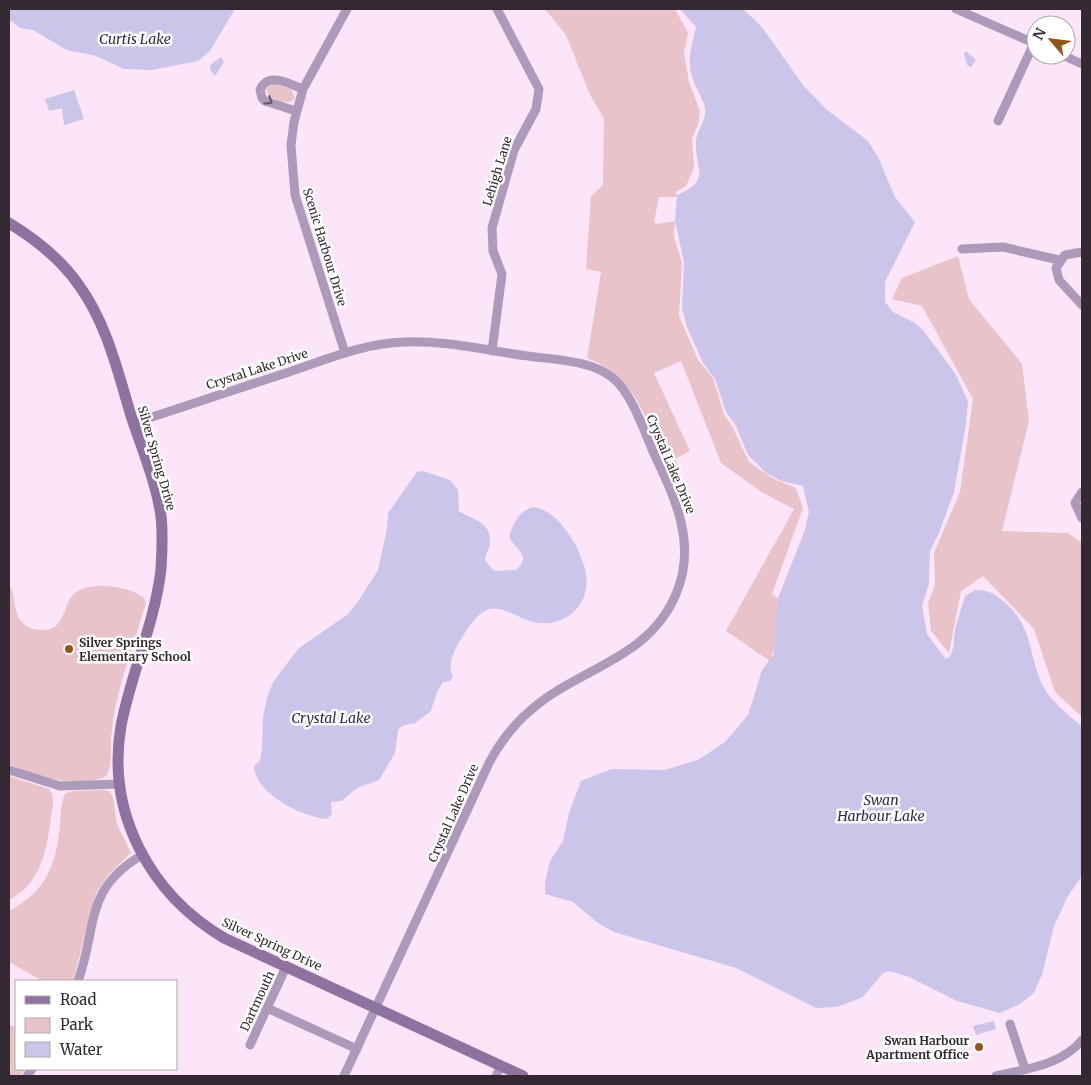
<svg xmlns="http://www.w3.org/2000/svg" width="1091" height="1085" viewBox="0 0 1091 1085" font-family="Merriweather,serif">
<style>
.green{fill:#e8c3c9}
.water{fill:#ccc5ea}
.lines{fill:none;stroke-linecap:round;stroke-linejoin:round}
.street{stroke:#ad9aba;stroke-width:9}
.secondary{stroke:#8e72a0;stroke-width:11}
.oneway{stroke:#645668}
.poi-dot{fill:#925617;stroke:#fff;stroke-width:2}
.labels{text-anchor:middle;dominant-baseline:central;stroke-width:5;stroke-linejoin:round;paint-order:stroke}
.street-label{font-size:12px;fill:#342932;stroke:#fff}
.poi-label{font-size:12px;font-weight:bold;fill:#342932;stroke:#fff;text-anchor:start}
.water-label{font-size:14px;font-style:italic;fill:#332756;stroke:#fff}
</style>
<rect width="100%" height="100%" fill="#fce5f9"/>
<path class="green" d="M545 9H675L688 33 684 53 689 82 700 111 698 125 692 138 694 168 686 186 676 192 677 197H659L654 222 657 224 675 221 674 237 682 263 679 316 698 360 713 378 724 414 732 426 749 462 772 478 796 488 803 508 772 594 778 598 776 644 770 661 726 631 794 509 763 493 721 463 681 361 654 373 690 451 675 459 679 468 674 471 666 466C646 421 637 376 587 358L601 272 586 269 591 196 603 185 604 118 590 95 566 35Z
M274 84 291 89 295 98C288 106 279 100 270 97L266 89Z
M958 256 969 299 1022 364 1029 421 1002 531 1068 533 1082 543V717L1055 692 1034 629 983 576 961 591 949 653 931 631 928 603 935 585 934 553 960 492 973 399 922 306 892 299 902 278Z
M9 585C17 596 12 610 21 621 26 627 34 630 41 630 67 631 61 605 75 593 91 580 130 586 144 598L146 603C134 643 117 688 112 729 110 742 113 769 105 777 76 788 36 777 9 764Z
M9 776 49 789C56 796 52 808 51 818 46 852 42 882 9 900Z
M103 790 109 791 113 797 117 824 131 853 109 874 96 893 73 981H38L39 979 9 962V911C46 891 56 866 60 825 61 815 60 803 65 794L71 791Z
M9 1024 16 1028V1069H25L20 1076H9Z"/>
<path class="water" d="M9 9H235L210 51 198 61 152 70 124 69 96 56 67 50 33 30 20 28 9 19Z
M680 9H743L762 27 803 85 826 109 868 141 878 157 895 197 915 222 885 282V302L893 312 915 323 923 330 955 373 968 401 966 424 954 492 939 533 930 551 929 584 922 606 927 634 945 658H949L953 649 955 629 965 596 975 590C987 590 994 593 1003 601 1033 625 1028 653 1042 684 1050 701 1068 715 1082 726V876L1068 896 1054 926 1042 975 1033 994 1020 1004 1000 1013 957 1001 909 977 890 971 883 973 863 997 837 1007 816 1008 736 968 614 932 598 923 573 902 545 894V882L550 861 563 841 569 813 581 781 611 769 664 770 698 760 725 742 748 715 762 670 774 654 778 598 805 530 809 512 803 486 781 481 765 472 748 455 736 426 726 412 715 379 703 363 687 327 682 308 684 262 675 221 677 195C713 180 694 168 696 141 697 128 709 119 704 104 700 93 690 78 690 65 689 52 693 40 696 27Z
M966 51 976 60 971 67 967 65 964 54Z
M221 57 224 62 216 75H214L210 69V65Z
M74 90 84 119 64 125 62 108 49 111 45 99Z
M423 471 450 480 458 490 459 511C472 520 491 521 490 542 490 548 485 554 485 560L494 571 516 570C533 554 514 550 509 536 514 523 519 510 534 507 552 510 566 528 575 544 584 562 592 582 582 601 572 621 547 628 527 620 516 616 503 607 491 609 476 611 465 633 458 644 453 654 447 666 453 676L450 681 443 682 437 692 431 711 415 723 402 726 398 730 395 753 379 780 357 788 341 801 331 802 332 814 327 819C303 817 255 794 254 766L260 761 262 748 263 717 267 698 273 682 298 649 348 614 359 600 378 570 387 529 388 513 417 472Z
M994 1021 996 1029 976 1035 973 1026Z"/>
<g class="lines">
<path class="street" d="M956 9 1036 44
M1062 55 1082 64
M296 111 265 101 262 98 260 90C268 71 289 84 303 89
M998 121 1034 43
M962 249 1003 247 1059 260
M1082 252 1065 255 1056 268 1059 280 1082 305
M492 351 502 274 493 251 492 228 514 150 536 109 539 89 497 9
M345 353 295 195 291 145 294 122 303 89 347 9
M134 423C186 406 238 389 289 372 327 359 365 343 404 342 445 340 488 351 528 356 555 360 591 360 613 378 632 393 645 434 655 456 676 500 697 545 676 594 649 659 581 667 532 709 514 724 500 742 489 763L344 1076
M1082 492 1075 503 1082 518
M9 770 60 786 119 784
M78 981C98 926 83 890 142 855
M267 1008 357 1049
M1010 1024 1025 1069
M250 1045 286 967
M27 1076 32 1069
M496 1076 501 1066
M996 1076C1026 1069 1062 1065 1082 1040"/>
<path class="secondary" d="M9 223C35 239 60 258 78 284 107 323 118 373 132 419 143 451 156 483 161 516 163 533 162 552 161 569 155 623 131 673 121 726 106 813 150 894 224 938L523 1076"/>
</g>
<defs><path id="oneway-chevron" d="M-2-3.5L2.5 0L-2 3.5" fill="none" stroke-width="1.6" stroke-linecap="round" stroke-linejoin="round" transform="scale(1.25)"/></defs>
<use class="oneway" href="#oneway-chevron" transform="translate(269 101) rotate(32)"/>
<g class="poi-dot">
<circle cx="69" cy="649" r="5"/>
<circle cx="979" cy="1047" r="5"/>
</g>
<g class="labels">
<g class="street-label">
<text transform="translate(497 171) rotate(-73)">Lehigh Lane</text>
<text transform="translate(325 247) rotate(73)">Scenic Harbour Drive</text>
<text transform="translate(257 369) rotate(-18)">Crystal Lake Drive</text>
<text transform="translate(157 458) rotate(74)">Silver Spring Drive</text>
<text transform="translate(671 464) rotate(67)">Crystal Lake Drive</text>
<text transform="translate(453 813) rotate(-66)">Crystal Lake Drive</text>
<text transform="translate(272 944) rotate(25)">Silver Spring Drive</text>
<text transform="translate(257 1001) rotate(-65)">Dartmouth</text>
</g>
<g class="poi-label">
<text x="79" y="642">Silver Springs<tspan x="79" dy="14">Elementary School</tspan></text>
<text x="969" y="1040" text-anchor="end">Swan Harbour<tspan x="969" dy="14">Apartment Office</tspan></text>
</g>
<g class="water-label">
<text x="135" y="39">Curtis Lake</text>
<text x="331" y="718">Crystal Lake</text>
<text x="881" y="800">Swan<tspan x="881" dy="16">Harbour Lake</tspan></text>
</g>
</g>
<rect width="1091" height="1085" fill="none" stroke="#342932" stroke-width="20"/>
<rect x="15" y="980" width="162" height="90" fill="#ffffff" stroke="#aea9ad"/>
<rect x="25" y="996" width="25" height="8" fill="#8e72a0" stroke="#aea9ad"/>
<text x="60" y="1005" font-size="15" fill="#342932">Road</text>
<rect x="25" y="1018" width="25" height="15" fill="#e8c3c9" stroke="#aea9ad"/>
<text x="60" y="1030" font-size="15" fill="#342932">Park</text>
<rect x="25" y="1042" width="25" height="15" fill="#ccc5ea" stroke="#aea9ad"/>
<text x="60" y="1055" font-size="15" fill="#342932">Water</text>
<g transform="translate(1051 40) rotate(298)"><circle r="24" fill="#ffffff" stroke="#aea9ad"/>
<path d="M0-4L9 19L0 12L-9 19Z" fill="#925617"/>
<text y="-8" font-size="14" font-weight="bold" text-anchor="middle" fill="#342932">N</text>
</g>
</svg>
